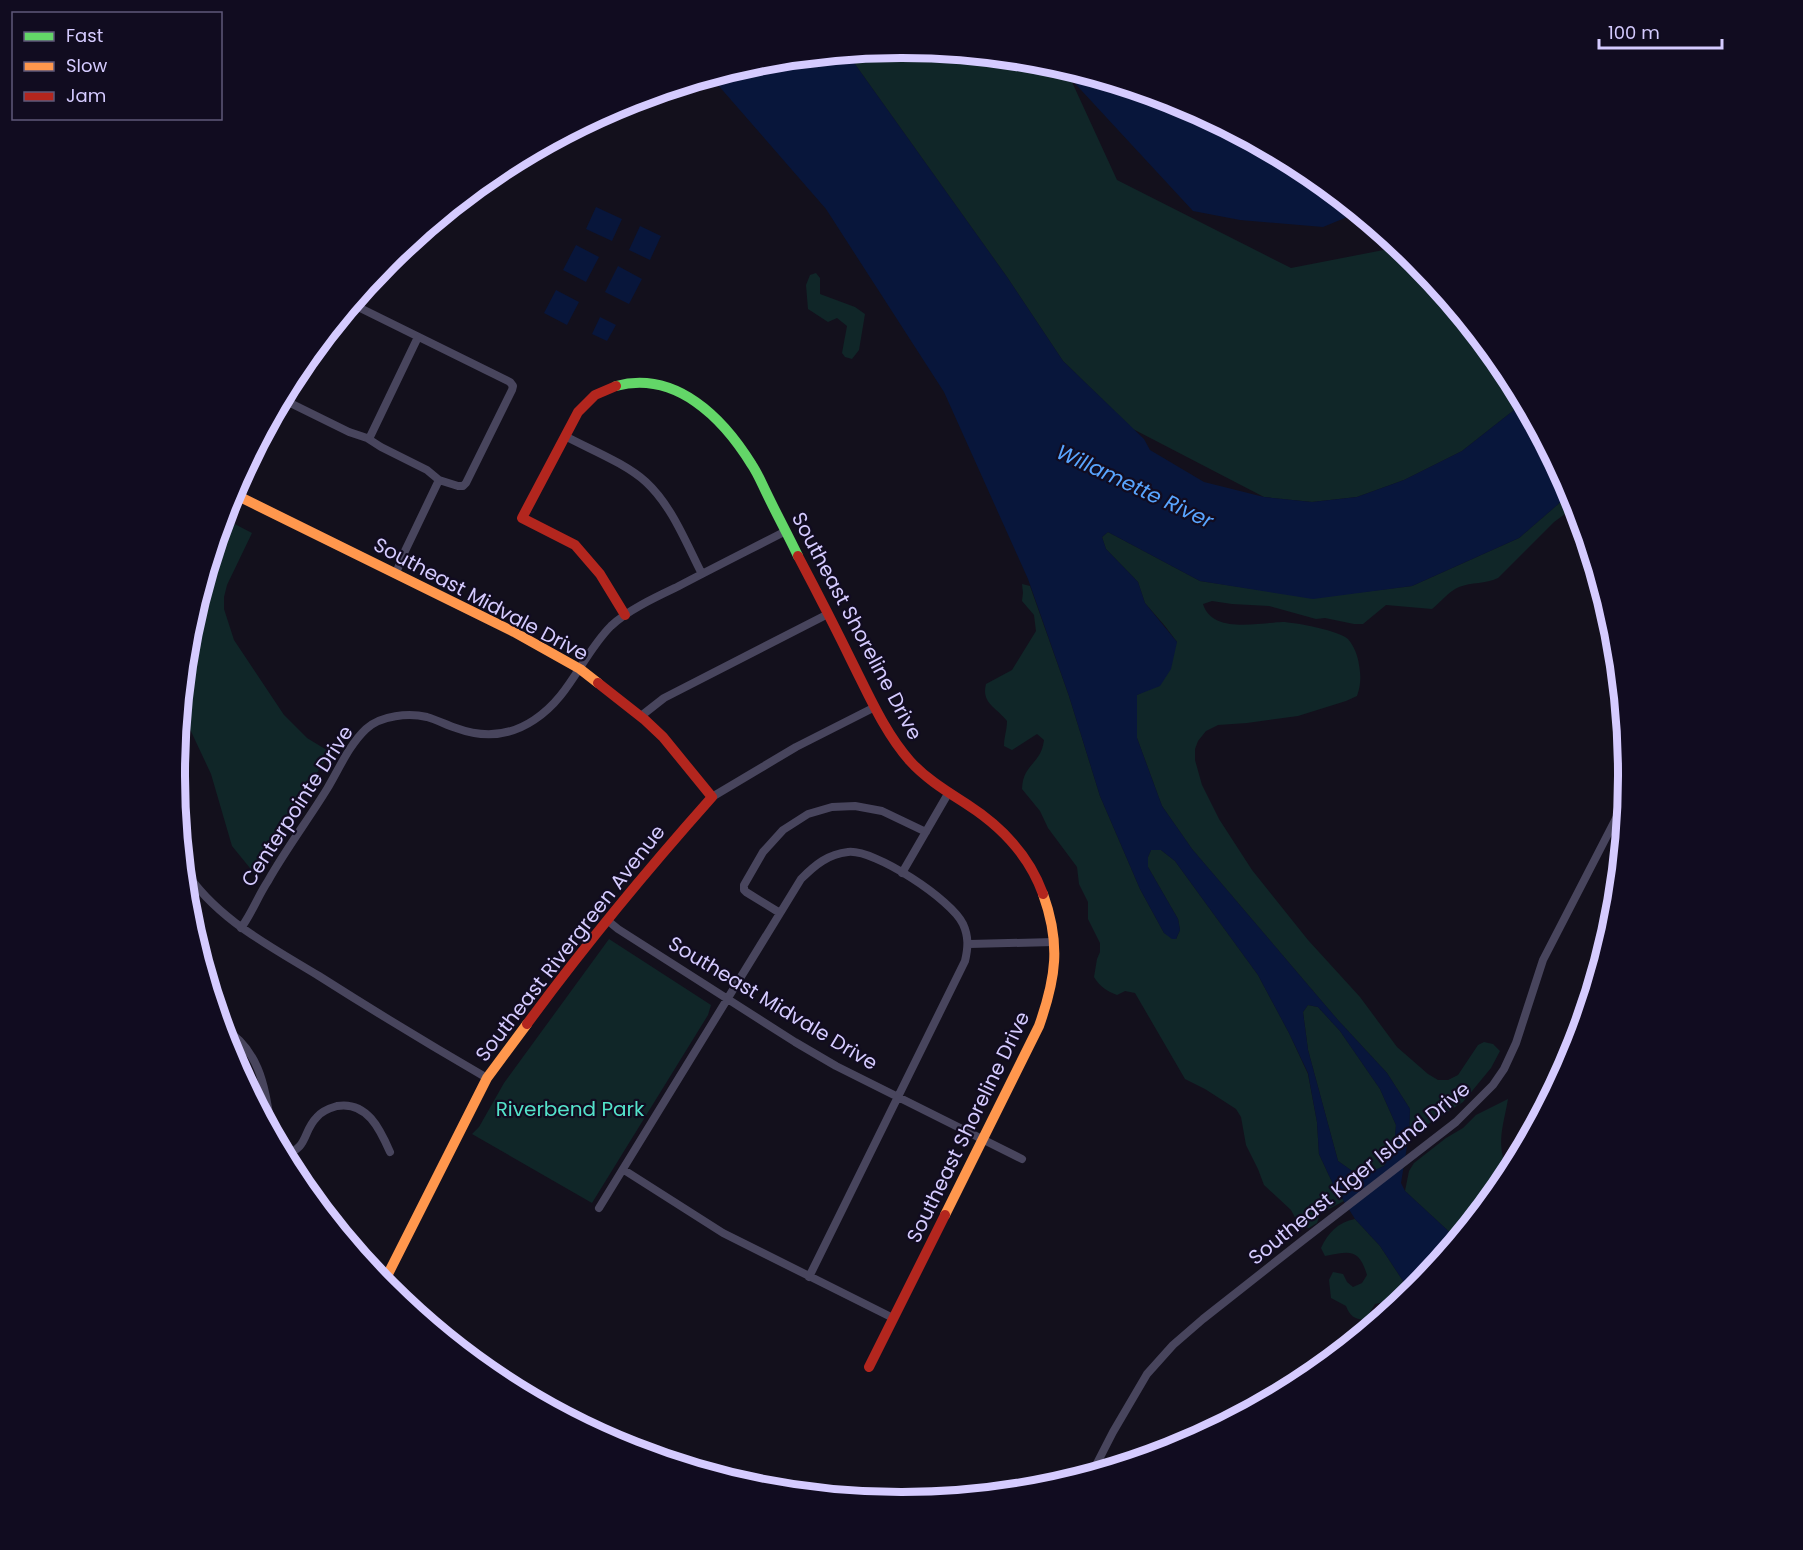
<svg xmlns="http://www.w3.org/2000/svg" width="1803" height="1550" viewBox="0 0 1803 1550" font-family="Poppins,sans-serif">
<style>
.green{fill:#102628}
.water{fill:#08163b;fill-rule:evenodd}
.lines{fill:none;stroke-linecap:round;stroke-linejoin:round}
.street{stroke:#48455d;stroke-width:8}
.fast{stroke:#63d668;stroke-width:10}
.slow{stroke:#ff974d;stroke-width:10}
.jam{stroke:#b3261e;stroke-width:10}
.labels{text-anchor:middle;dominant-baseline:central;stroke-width:4.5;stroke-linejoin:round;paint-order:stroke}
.street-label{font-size:20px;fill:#d5cbff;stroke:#110c20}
.park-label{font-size:20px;fill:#54e2ca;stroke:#110c20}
.water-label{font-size:21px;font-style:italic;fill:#59a5ff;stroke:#110c20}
.rim{fill:none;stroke:#d5cbff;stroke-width:8}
</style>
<rect width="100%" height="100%" fill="#13101c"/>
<path class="green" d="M902 48 1044 62 1066 69 1117 180 1291 268 1399 247 1416 261 1506 371 1523 403 1462 451 1404 480 1357 497 1312 502 1264 497 1133 429 1063 361 1007 277 847 53Z
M816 273 820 278V294L855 307 865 314 859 350 852 359 845 357 842 353 847 326 837 318 828 322 808 309 806 285 810 275Z
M1571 493 1576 506 1554 522 1498 578C1485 584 1472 582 1459 587 1448 592 1441 602 1432 609L1386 605 1363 624H1354L1325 618 1316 619 1269 606 1232 604 1212 601 1203 604C1212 634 1258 623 1282 622 1294 622 1340 631 1348 639 1354 646 1358 656 1359 665 1361 676 1361 685 1357 696L1346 701 1298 716 1247 723 1218 725 1206 731 1198 741 1195 749V760L1202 785 1219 819 1252 870 1308 940 1360 997 1397 1047 1428 1074 1438 1080H1448L1458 1075 1478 1045 1484 1042 1493 1044 1500 1051 1491 1068 1463 1102 1422 1128 1409 1134 1410 1109 1387 1073 1337 1019 1192 849 1162 806 1137 738V695L1145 691 1177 642 1165 626 1145 603 1138 582 1106 549 1102 537 1108 532 1200 581 1313 598 1412 586 1519 538Z
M223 518 252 533 227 585 224 597V609L234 640 284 715 307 738 330 752 254 873 232 846 211 774 181 710 189 633Z
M1022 584 1030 586 1069 696 1100 796 1140 889 1164 933 1176 939 1180 930 1178 919 1148 867V857L1151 850H1161L1175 861 1258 975 1289 1033 1308 1074 1317 1122 1319 1154 1333 1184 1344 1201 1320 1214 1317 1223 1309 1228 1300 1227 1291 1210 1264 1185 1258 1169 1246 1145 1241 1117 1236 1109 1205 1089 1185 1079 1135 993 1125 991 1117 995C1107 991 1100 987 1094 977L1097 959 1100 952V943L1088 919V902L1079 884 1077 867 1048 828 1040 811 1022 789C1023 763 1041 765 1044 740L1037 734 1012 750 1004 746C1004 737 1007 730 1007 721 996 707 981 703 986 684L1012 670 1036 631 1034 615 1022 601 1023 593Z
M609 939 711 1005 708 1015 592 1203 472 1134 479 1127 504 1083Z
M1308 1005 1318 1007 1340 1031 1380 1089 1396 1125 1394 1149 1384 1166 1371 1172 1355 1173 1338 1161 1308 1050 1303 1012Z
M1508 1099C1503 1128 1495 1145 1509 1173L1506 1179 1457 1239 1405 1191 1409 1171 1414 1163 1446 1138 1463 1128 1476 1115Z
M1355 1219 1380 1246 1411 1293 1390 1310 1384 1302 1375 1304 1365 1320C1354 1319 1350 1316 1346 1306L1331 1298 1329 1280 1333 1272 1343 1274 1347 1282 1353 1287 1362 1283 1367 1275C1359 1248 1350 1251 1325 1256L1321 1248C1328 1233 1338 1222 1355 1219Z"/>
<path class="water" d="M847 53 1007 277 1063 361 1144 439 1150 450 1204 482 1264 497 1312 502 1357 497 1404 480 1462 451 1523 403 1571 493 1519 538 1412 586 1313 599 1200 581 1108 532 1102 537 1106 549 1138 582 1145 603 1177 642 1171 669 1160 686 1137 695V738L1162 806 1192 849 1337 1019 1387 1073 1410 1109 1409 1134 1401 1183 1405 1191 1457 1239 1411 1293 1380 1246 1355 1219 1333 1184 1319 1154 1317 1122 1308 1073 1289 1033 1258 975 1175 861 1161 850H1151L1148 857V867L1178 919 1180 930 1176 939H1172L1164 933 1140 889 1100 796 1069 696 1028 579 944 392 826 209 711 77 760 62ZM1308 1005 1318 1007 1340 1031 1380 1089 1396 1125 1394 1149 1384 1166 1371 1172 1355 1173 1338 1161 1308 1050 1303 1012Z
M1068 69 1180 103 1306 171 1357 213 1323 227 1240 220 1193 211 1069 77Z
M596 207 622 219 612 241 586 229Z
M640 226 661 236 650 260 629 250Z
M576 245 599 257 586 282 563 270Z
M618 266 642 279 629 304 605 292Z
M556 290 579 302 567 325 544 313Z
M600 317 616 325 607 341 592 334Z"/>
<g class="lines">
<path class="street" d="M282 399 349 432 367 438 381 447 427 470 439 480 458 486H463L466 483 512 390 513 386 510 382 352 304
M283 399 296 374
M565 436C591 450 625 463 646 482 672 506 686 543 702 574
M369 439 418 337
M396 573 405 551 439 480
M641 716 664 698 828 614
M712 797 796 747 875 707
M184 869C216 919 270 946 319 976 374 1011 430 1045 487 1078
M902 873 949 792
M780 913 746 892 744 890V885L763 852 783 830 808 814 832 807 855 806 882 811 926 832
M607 920 618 929 795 1042 836 1066 1022 1159
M241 928C252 913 258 896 268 881 286 849 308 820 327 789 339 769 349 745 366 729 381 715 409 713 427 717 437 720 447 725 456 728 483 738 510 736 534 720 570 697 582 655 611 626 628 610 656 597 677 587 713 568 749 550 786 531
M969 944 1054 942
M222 1027C262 1051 265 1090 272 1132
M284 1155C309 1148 302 1132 317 1117 322 1111 330 1108 337 1106 367 1101 380 1129 390 1152
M624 1170 723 1233 893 1318
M599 1208 801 879C815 865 828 854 848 852 875 849 952 900 963 924 969 937 968 948 965 961L809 1277
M1092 1473 1113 1432 1147 1374 1173 1345 1203 1319 1302 1241 1456 1122 1493 1085 1504 1069 1516 1043 1543 960 1626 799"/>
<path class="fast" d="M616 386C676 370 723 418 752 465 758 474 762 484 767 494 777 515 788 535 798 556"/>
<path class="slow" d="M232 493 514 632 580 669 598 683
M945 1215 1039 1026C1056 978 1061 944 1043 894
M383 1284 487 1078 527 1024"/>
<path class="jam" d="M616 386 595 395 578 412 522 518 575 545 600 574 625 615
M798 556C817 592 836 629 854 666 870 698 886 734 910 761 926 779 948 792 968 805 1002 827 1029 855 1043 894
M527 1024C585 945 647 870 712 797L663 737 645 720 598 683
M869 1367 945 1215"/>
</g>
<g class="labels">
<g class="street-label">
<text transform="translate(481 599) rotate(28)">Southeast Midvale Drive</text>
<text transform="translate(857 626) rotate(62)">Southeast Shoreline Drive</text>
<text transform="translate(297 806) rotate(-57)">Centerpointe Drive</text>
<text transform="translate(570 943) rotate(-52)">Southeast Rivergreen Avenue</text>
<text transform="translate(773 1003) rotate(31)">Southeast Midvale Drive</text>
<text transform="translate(968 1127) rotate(-64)">Southeast Shoreline Drive</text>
<text transform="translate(1359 1173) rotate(-39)">Southeast Kiger Island Drive</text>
</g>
<g class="park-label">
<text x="570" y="1109">Riverbend Park</text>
</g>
<g class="water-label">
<text transform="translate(1135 486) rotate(25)">Willamette River</text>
</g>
</g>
<path d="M0 0H1803V1550H0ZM901 58H902A716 716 0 0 1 1618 774V776A716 716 0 0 1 902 1492H901A716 716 0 0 1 185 776V774A716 716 0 0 1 901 58Z" fill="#110c20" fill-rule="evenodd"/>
<path class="rim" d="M901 58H902A716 716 0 0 1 1618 774V776A716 716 0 0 1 902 1492H901A716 716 0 0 1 185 776V774A716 716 0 0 1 901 58Z"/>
<rect x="12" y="12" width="210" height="108" fill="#110c20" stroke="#5f5879" stroke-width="1.5"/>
<rect x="24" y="32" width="30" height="9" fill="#63d668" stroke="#5f5879" stroke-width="1.5"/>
<text x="66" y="42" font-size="18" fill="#d5cbff">Fast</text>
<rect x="24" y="62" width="30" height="9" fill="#ff974d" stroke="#5f5879" stroke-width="1.5"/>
<text x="66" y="72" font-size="18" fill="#d5cbff">Slow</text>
<rect x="24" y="92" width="30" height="9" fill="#b3261e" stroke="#5f5879" stroke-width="1.5"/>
<text x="66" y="102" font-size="18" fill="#d5cbff">Jam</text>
<path d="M1599 39v9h123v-9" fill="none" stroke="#d5cbff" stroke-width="3"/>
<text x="1608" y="39" font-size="18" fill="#d5cbff" stroke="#110c20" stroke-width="4.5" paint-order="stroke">100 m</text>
</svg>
